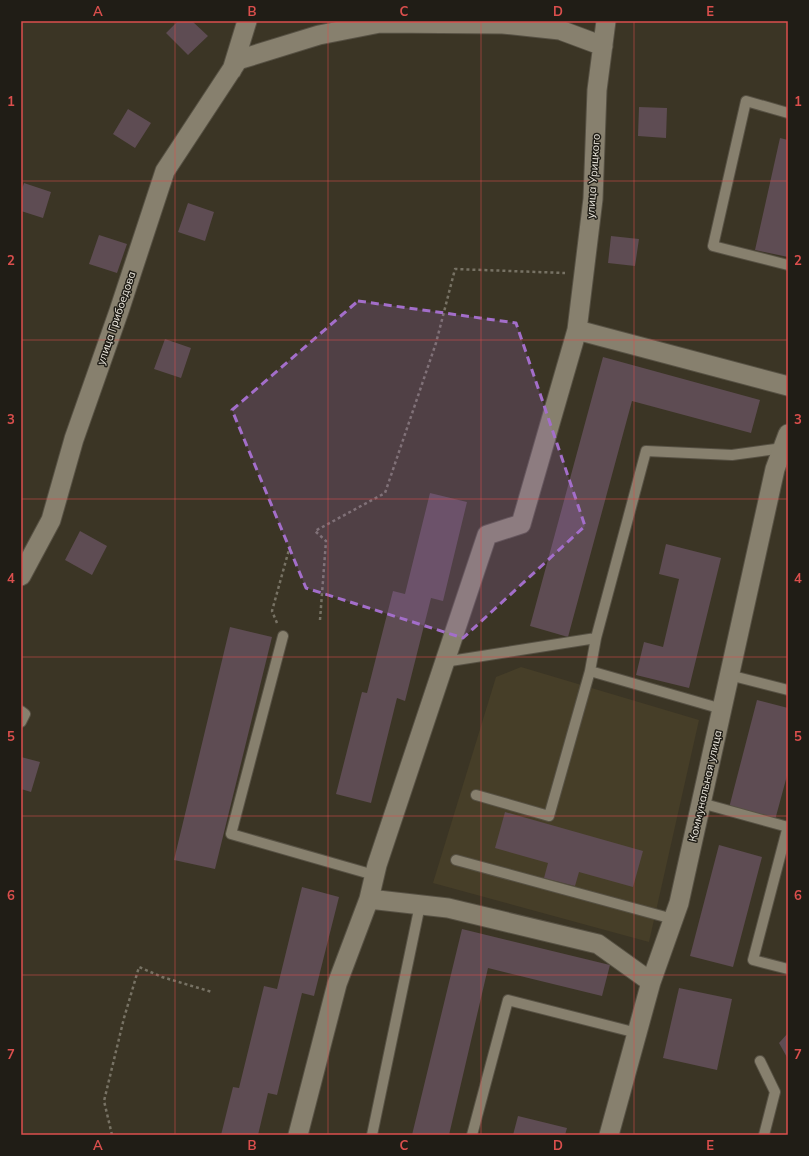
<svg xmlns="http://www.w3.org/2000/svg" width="809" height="1156" viewBox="0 0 809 1156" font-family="Mulish,sans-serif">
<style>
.built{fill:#463e28}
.building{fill:#5e4c53}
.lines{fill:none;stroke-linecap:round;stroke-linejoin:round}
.lane-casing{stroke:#575144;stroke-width:12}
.street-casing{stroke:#575144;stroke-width:21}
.path{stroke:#777264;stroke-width:2.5;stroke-dasharray:3 3;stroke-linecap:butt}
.lane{stroke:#87806e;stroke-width:10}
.street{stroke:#87806e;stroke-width:19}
.marked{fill:#a36eca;fill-opacity:0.2;stroke:#a36eca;stroke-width:3;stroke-dasharray:8 5;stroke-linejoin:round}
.grid{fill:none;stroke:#db4f4d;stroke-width:1;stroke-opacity:0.55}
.labels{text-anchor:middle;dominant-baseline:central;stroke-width:3;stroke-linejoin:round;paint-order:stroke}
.street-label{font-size:11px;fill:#ede9df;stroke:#201d16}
.neatline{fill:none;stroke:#db4f4d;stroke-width:1.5}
.grid-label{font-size:13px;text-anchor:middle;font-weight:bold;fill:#db4f4d}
</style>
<rect width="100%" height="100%" fill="#3b3525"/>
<path class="built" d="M521 667 699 720 649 942 433 883 496 677Z"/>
<path class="building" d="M178 21H192L208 36 188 55 166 33Z
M639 107 667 108 666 138 638 136Z
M128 109 151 123 135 148 113 134Z
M780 138 788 140V257L755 250Z
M24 183 51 192 43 218 21 211V192Z
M188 203 214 212 205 241 178 232Z
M99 235 127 244 117 273 89 264Z
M611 236 639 239 635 266 608 263Z
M165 339 191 348 181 378 154 369Z
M603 357 760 400 751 433 632 401 568 637 530 626Z
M430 493 467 502 443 601 431 598 405 701 397 698 371 803 336 794 362 692 367 693 393 591 405 594Z
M80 531 107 546 92 575 65 560Z
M666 544 721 558 689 688 636 675 644 642 663 647 679 579 659 574Z
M230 627 272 637 215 869 174 860Z
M757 700 788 708V772L775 820 729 808Z
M21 757 40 762 31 792 21 789Z
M505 812 643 851 633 887 579 872 575 886 544 878 548 863 495 848Z
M719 845 762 857 733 967 690 956Z
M302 887 339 897 314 996 302 993 277 1095 268 1093 258 1135H221L233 1087 239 1088 264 986 277 989Z
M462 929 610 965 602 996 488 968 449 1135H412Z
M679 988 732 999 717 1070 663 1058Z
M788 1033V1059L779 1043Z
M518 1116 567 1128 565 1135H513Z"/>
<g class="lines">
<g class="lane-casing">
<path id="lane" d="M788 113 746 101 713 246 788 265
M283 636 231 834 374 875
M596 638 590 671 722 709
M444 662 596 638 646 451 732 455 783 448
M729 675 788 690
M21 711 25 714 21 722
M476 795 549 816 590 671
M701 803 788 827
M788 826 753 960 788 969
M456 860 673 919
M760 1061 775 1092 764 1135
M372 1135 420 905
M472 1135 508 1000 637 1033"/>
</g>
<g class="street-casing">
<path id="street" d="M232 70 247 21
M577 330 788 386
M21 576 51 520 74 439 119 311 165 171 238 60 319 35 380 23 503 24 560 30 603 46
M369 899 448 908 598 944 651 982
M298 1135 337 984 369 899 377 865 487 535 521 524 577 330 593 199 597 90 606 21
M609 1135 651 982 679 903 775 469 788 434"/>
</g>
<path class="path" d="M320 620 326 541 315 531 385 493 436 343 455 269 565 273
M277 623 272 611 290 546
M112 1135 104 1101 124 1018 139 967 162 977 212 992"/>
<use href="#lane" class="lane"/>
<use href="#street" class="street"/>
</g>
<path class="marked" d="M358 301 516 323 585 526 463 638 306 588 232 410Z"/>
<path class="grid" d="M175 21V1135M328 21V1135M481 21V1135M634 21V1135M21 181H788M21 340H788M21 499H788M21 657H788M21 816H788M21 975H788"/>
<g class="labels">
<g class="street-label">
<text transform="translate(593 176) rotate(-86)">улица Урицкого</text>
<text transform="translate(116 318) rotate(-71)">улица Грибоедова</text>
<text transform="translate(705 786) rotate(-77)">Коммунальная улица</text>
</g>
</g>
<rect width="809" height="1156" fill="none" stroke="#201d16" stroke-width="44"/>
<rect x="22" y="22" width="765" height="1112" class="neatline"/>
<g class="grid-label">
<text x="98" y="16">A</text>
<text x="252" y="16">B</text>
<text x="404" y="16">C</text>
<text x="558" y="16">D</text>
<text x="710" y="16">E</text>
<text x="11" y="106">1</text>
<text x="798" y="106">1</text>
<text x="11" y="265">2</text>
<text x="798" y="265">2</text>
<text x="11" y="424">3</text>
<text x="798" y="424">3</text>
<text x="11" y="583">4</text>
<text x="798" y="583">4</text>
<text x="11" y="741">5</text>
<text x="798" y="741">5</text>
<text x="11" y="900">6</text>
<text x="798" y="900">6</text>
<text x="11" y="1059">7</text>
<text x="798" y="1059">7</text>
<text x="98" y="1150">A</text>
<text x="252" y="1150">B</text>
<text x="404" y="1150">C</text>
<text x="558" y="1150">D</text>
<text x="710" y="1150">E</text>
</g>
</svg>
